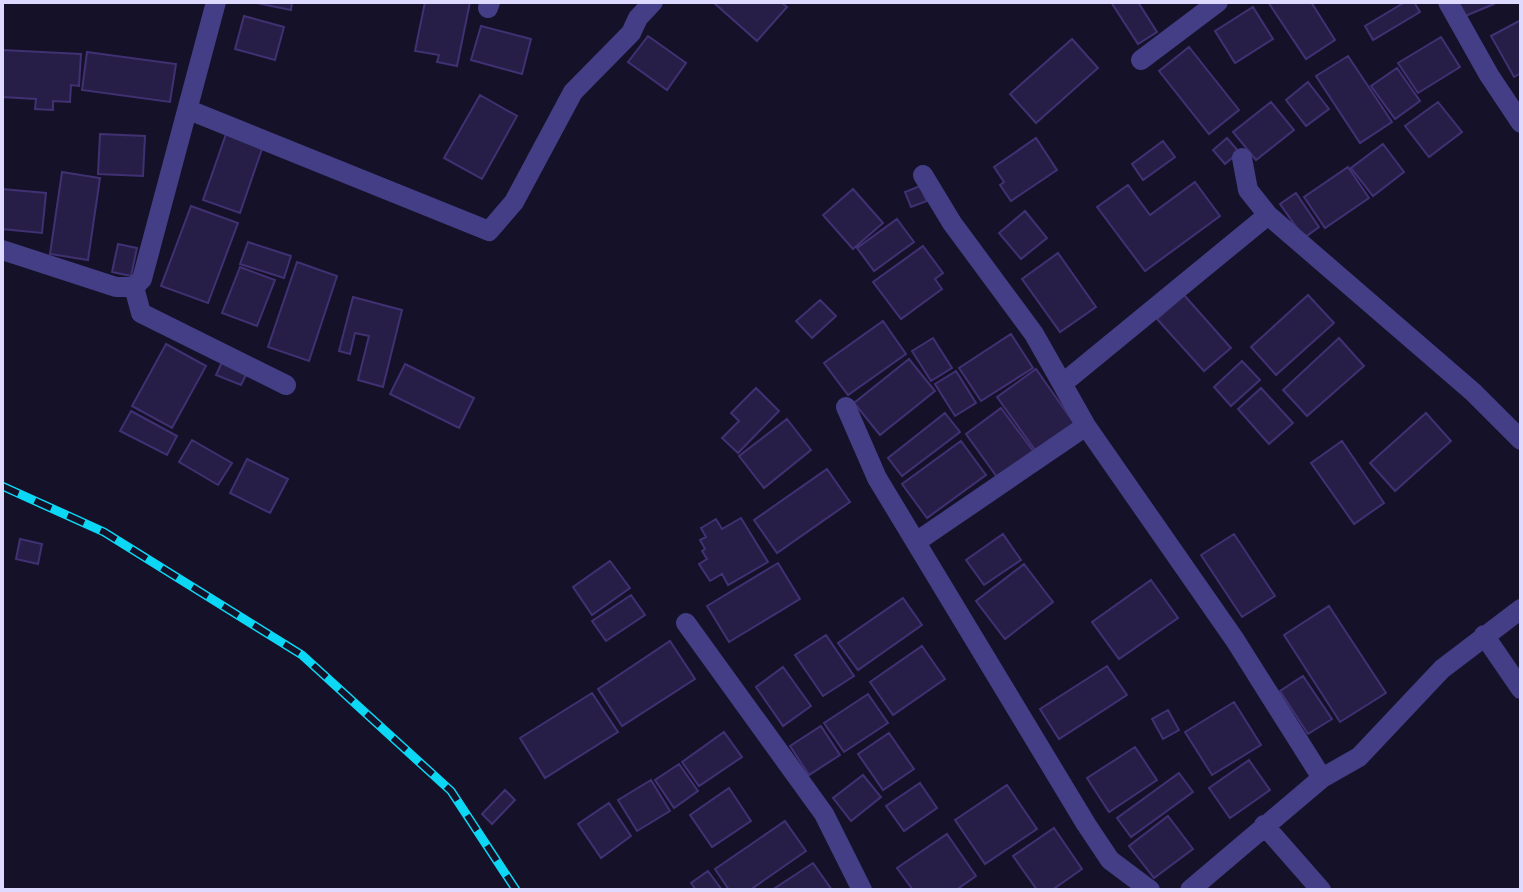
<svg xmlns="http://www.w3.org/2000/svg" width="1523" height="892" viewBox="0 0 1523 892" font-family="'Fira Sans Condensed',sans-serif">
<style>
.building{fill:#271e48;stroke:#403173;stroke-width:2}
.lines{fill:none;stroke-linecap:round;stroke-linejoin:round}
.street{stroke:#433e85;stroke-width:20}
.rail-casing{stroke:#0cd8f6;stroke-width:9}
.rail{stroke:#151128;stroke-width:6;stroke-dasharray:18;stroke-linecap:butt}
</style>
<rect width="100%" height="100%" fill="#151128"/>
<path class="building" d="M252 2H292L291 10Z
M425 2H470L457 66 437 62 439 55 415 51Z
M713 2H781L787 7 757 41Z
M1111 2H1138L1157 32 1138 44Z
M1268 2H1311L1335 40 1306 59Z
M1405 2H1414L1420 12 1373 40 1365 26Z
M1456 2H1494V4L1463 17Z
M1253 7 1273 39 1235 63 1215 31Z
M244 16 284 27 275 60 235 49Z
M1521 20V73L1514 77 1491 36Z
M481 26 531 39 522 74 471 60Z
M648 36 686 63 667 90 628 62Z
M1441 37 1460 67 1418 93 1398 63Z
M1072 39 1098 68 1036 123 1010 94Z
M1189 47 1239 110 1209 134 1159 71Z
M2 50 81 54 79 86 71 85 70 102 53 101V110L35 109 36 99 2 97Z
M87 52 176 64 170 102 82 90Z
M1348 56 1392 122 1360 143 1316 76Z
M1397 68 1420 101 1395 119 1371 86Z
M1308 82 1329 109 1306 126 1286 100Z
M480 95 517 116 482 179 444 158Z
M1271 102 1294 130 1256 160 1233 132Z
M1438 102 1462 132 1429 157 1405 126Z
M100 134 145 136 143 176 98 174Z
M226 134 263 146 240 213 203 200Z
M1036 138 1057 170 1011 201 1000 185 1004 182 994 167Z
M1227 138 1239 152 1225 164 1213 150Z
M1163 141 1175 157 1143 180 1132 164Z
M1383 144 1404 172 1373 196 1351 168Z
M1348 167 1369 198 1325 228 1304 197Z
M62 172 100 178 88 260 50 254Z
M1195 182 1220 216 1145 271 1097 207 1128 185 1150 215Z
M920 186 927 201 911 207 905 192Z
M2 189 46 193 42 233 2 229Z
M853 189 883 223 853 249 823 215Z
M1296 193 1319 227 1304 238 1280 204Z
M191 206 238 223 208 303 161 286Z
M1025 211 1047 238 1021 259 999 233Z
M897 219 914 242 874 271 857 248Z
M248 242 291 256 284 278 240 264Z
M118 244 137 248 131 276 112 272Z
M923 246 943 273 935 279 942 289 901 319 873 282Z
M1058 253 1096 307 1060 332 1022 279Z
M297 262 337 276 309 361 268 347Z
M240 267 275 280 257 326 222 313Z
M1184 295 1231 348 1204 371 1157 319Z
M1308 295 1334 323 1276 375 1251 347Z
M353 297 402 310 383 387 358 380 369 336 355 333 350 354 339 351Z
M820 300 836 316 812 338 796 321Z
M883 321 906 354 848 395 824 363Z
M1011 334 1033 368 981 401 959 368Z
M933 338 952 368 931 381 912 351Z
M1339 338 1364 366 1307 416 1283 390Z
M166 344 206 366 172 428 132 406Z
M909 359 935 391 880 435 854 403Z
M1242 361 1260 380 1231 406 1214 387Z
M222 362 247 373 241 385 216 375Z
M405 364 474 398 459 428 390 394Z
M1036 369 1074 423 1035 450 997 397Z
M956 371 976 403 955 416 935 384Z
M756 388 779 411 738 453 722 438 739 421 731 413Z
M1261 388 1293 423 1269 444 1238 409Z
M1001 408 1033 451 997 477 966 434Z
M131 411 177 436 167 455 120 431Z
M945 413 960 432 902 476 888 458Z
M1426 413 1451 441 1395 491 1370 463Z
M787 419 811 450 764 488 739 456Z
M192 440 232 463 218 485 179 462Z
M961 441 986 475 927 518 902 484Z
M1342 441 1384 503 1354 524 1311 463Z
M247 459 288 479 270 513 230 493Z
M827 469 850 502 777 553 754 520Z
M741 518 768 562 728 585 722 574 710 581 699 564 707 559 702 551 705 549 700 540 706 537 701 528 716 519 722 529Z
M1003 534 1021 560 984 585 966 560Z
M1234 534 1275 596 1242 617 1201 555Z
M20 539 42 544 38 564 16 559Z
M610 561 630 588 592 615 573 587Z
M778 563 800 599 729 642 707 606Z
M1024 564 1053 602 1005 639 976 601Z
M1151 580 1178 618 1119 659 1092 622Z
M631 595 645 615 606 641 592 621Z
M903 598 922 625 858 670 838 643Z
M1329 606 1386 693 1340 722 1284 635Z
M826 635 854 676 823 696 795 655Z
M670 641 695 679 622 726 598 689Z
M922 646 945 679 893 715 870 682Z
M1107 666 1127 695 1059 739 1040 709Z
M783 667 811 706 783 726 756 687Z
M1303 676 1332 719 1308 734 1280 691Z
M592 693 618 732 545 778 520 738Z
M868 694 888 723 844 752 824 723Z
M1234 702 1261 745 1212 775 1185 732Z
M1168 710 1179 730 1163 739 1152 719Z
M821 726 840 755 809 775 790 746Z
M724 732 742 757 699 786 682 762Z
M889 733 914 769 883 790 858 754Z
M1135 747 1157 780 1109 812 1087 778Z
M1249 760 1270 790 1230 818 1209 788Z
M679 764 698 791 674 808 655 780Z
M1179 773 1193 792 1131 837 1117 818Z
M863 775 881 797 851 821 833 798Z
M651 780 670 811 637 831 618 800Z
M920 783 937 808 904 831 886 806Z
M1007 785 1037 829 985 864 955 820Z
M729 788 751 821 712 847 690 815Z
M505 790 515 800 492 824 482 814Z
M609 803 631 836 601 858 578 824Z
M1168 816 1193 849 1154 878 1129 846Z
M785 821 806 851 750 890H729L715 869Z
M1054 828 1082 869 1052 890H1037L1013 856Z
M947 834 976 876 956 890H913L897 868Z
M813 863 832 890H772Z
M708 871 722 890H696L691 883Z"/>
<g class="lines">
<path class="street" d="M1448 2 1489 75 1521 123
M488 8 490 2
M1141 60 1218 2
M189 110 489 231 514 202 573 92 631 33 638 18 653 2
M1242 158 1248 190 1268 215 1473 392 1521 440
M923 175 952 223 1034 334 1086 426 1235 640 1322 778
M2 250 116 287H134L142 279 216 2
M134 287 141 313 286 385
M1062 384 1268 215
M846 407 877 478 1086 824 1110 860 1150 890
M916 542 1086 426
M686 623 824 814 862 890
M1484 635 1521 689
M1264 825 1321 890
M1190 890 1322 778 1359 757 1442 669 1521 609"/>
<g class="rail-casing">
<path id="rail" d="M2 486 104 532 302 655 451 791 516 890"/>
</g>
<use href="#rail" class="rail"/>
</g>
<rect width="1523" height="892" fill="none" stroke="#ded9fe" stroke-width="8"/>
</svg>
